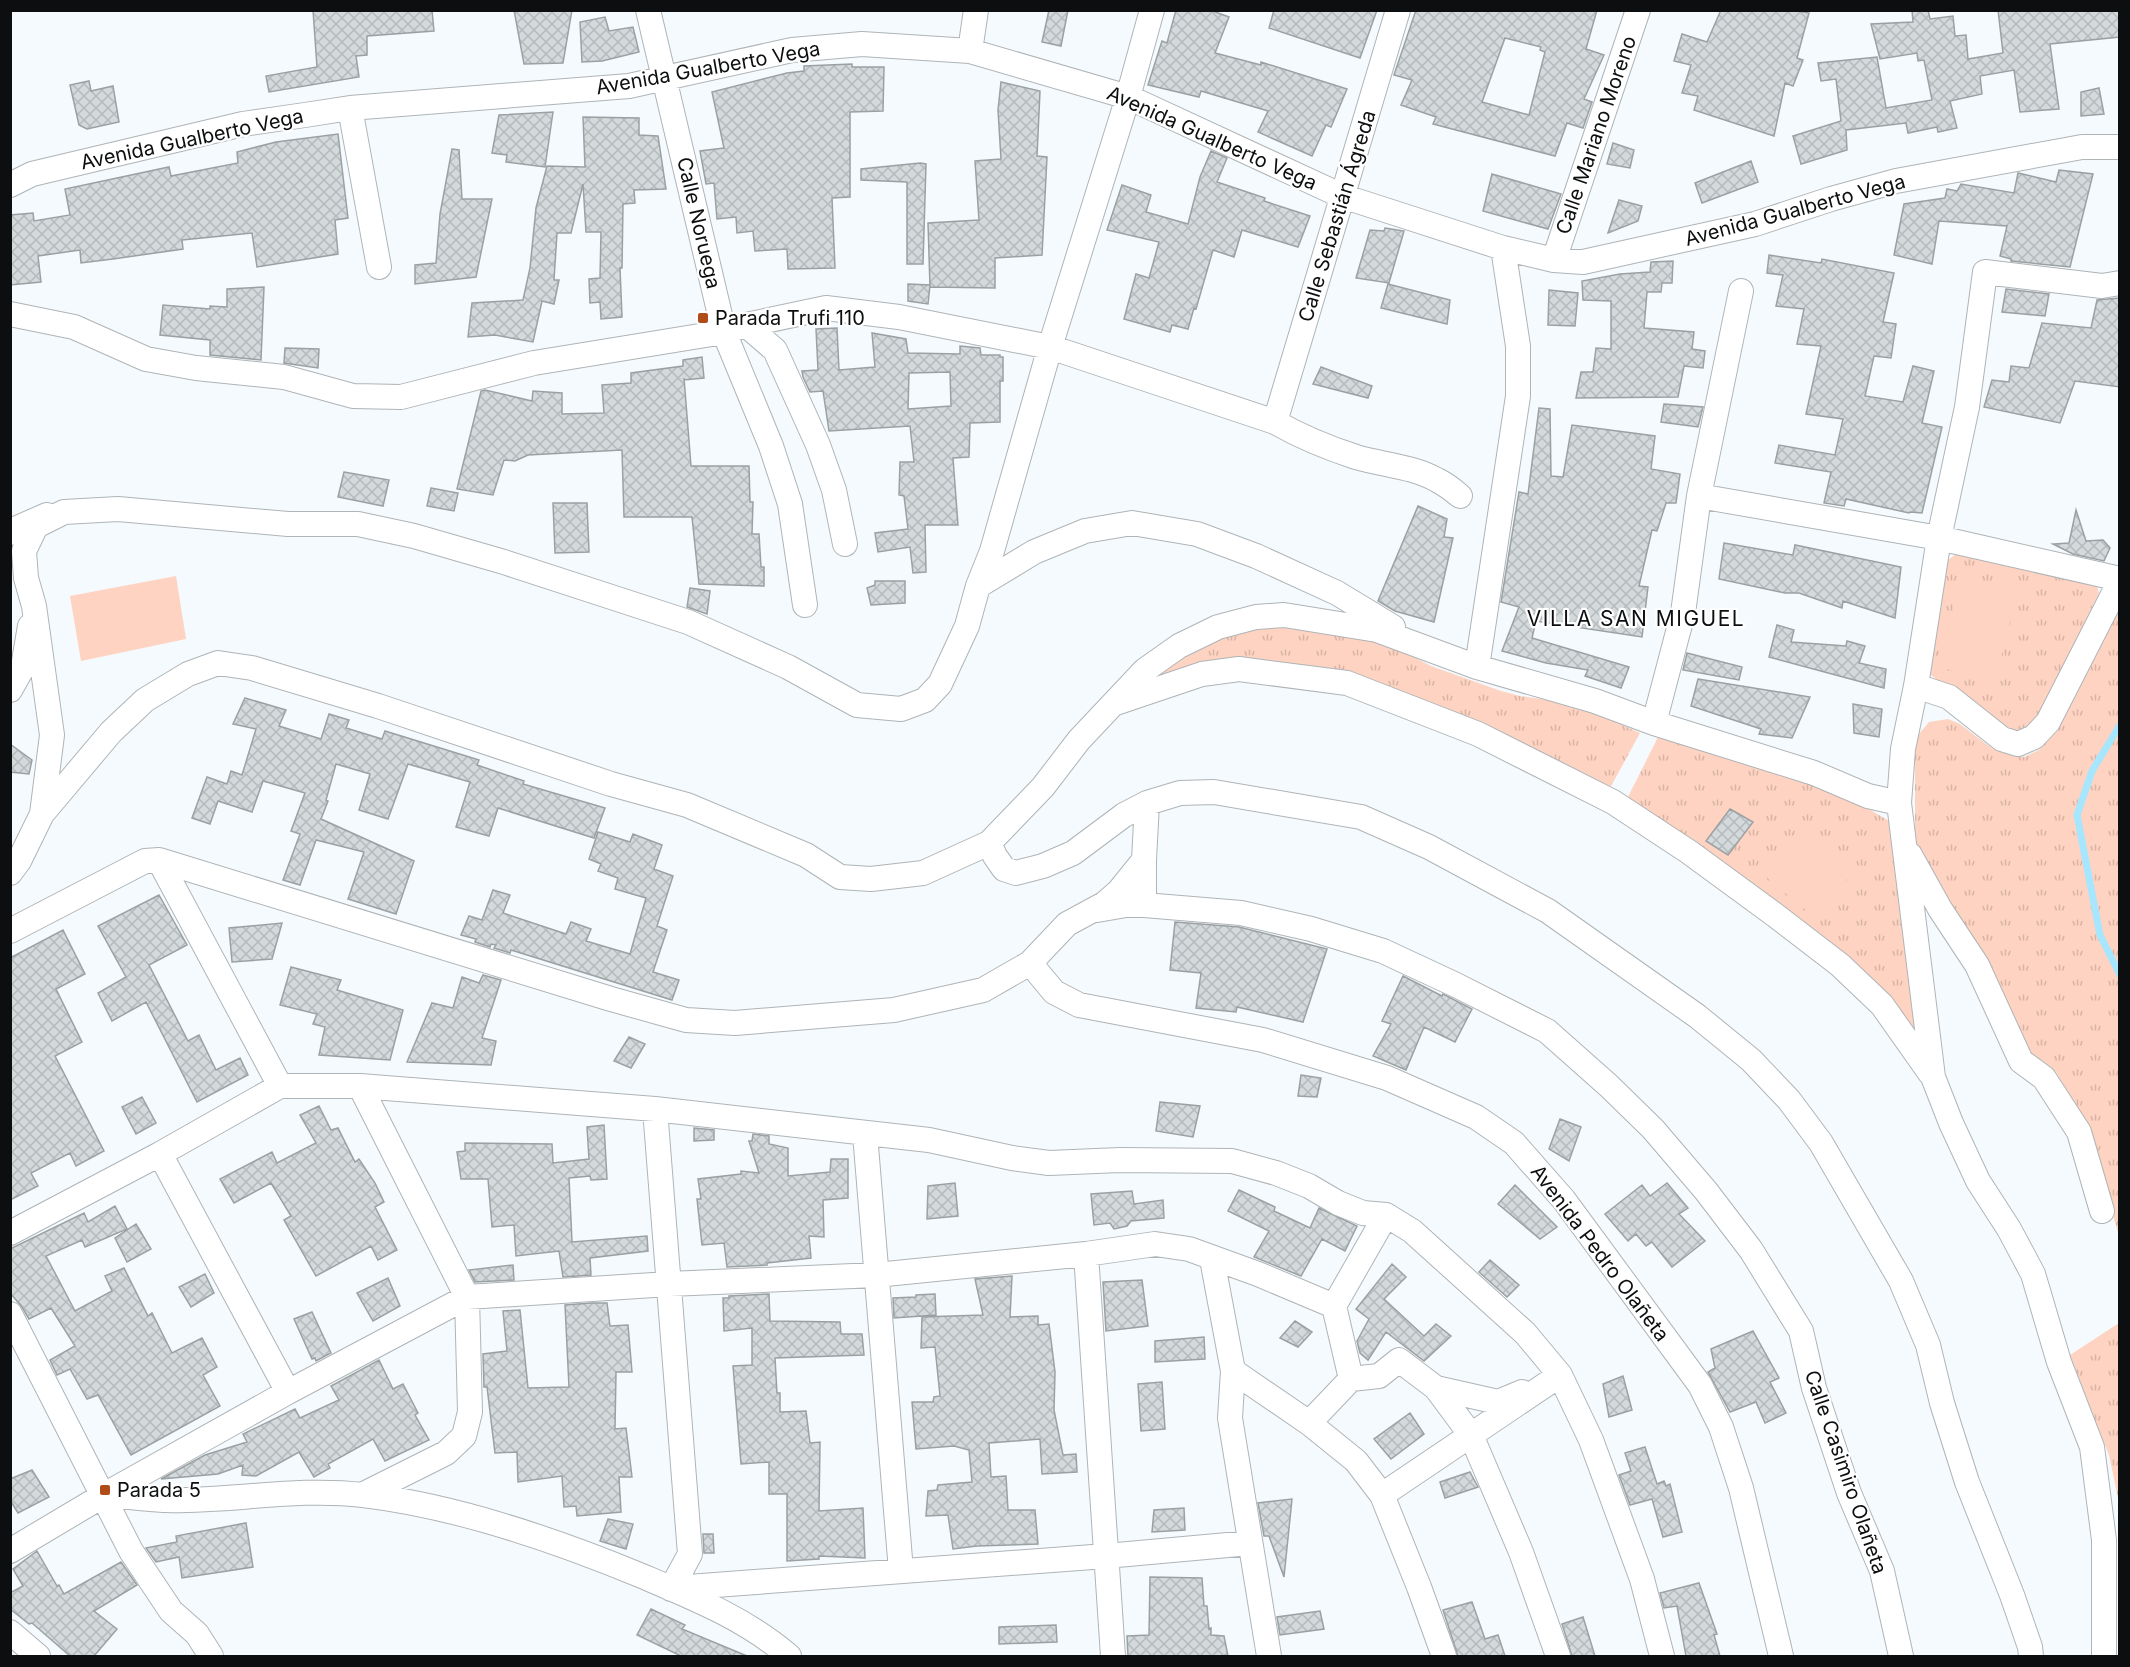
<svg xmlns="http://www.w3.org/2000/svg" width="2130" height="1667" viewBox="0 0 2130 1667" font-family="Inter,sans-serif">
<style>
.grass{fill:url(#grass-tufts)}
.pitch{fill:#fed3c1}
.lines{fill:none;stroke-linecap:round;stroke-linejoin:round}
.stream{stroke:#a6e6ff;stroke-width:7}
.building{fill:url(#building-cross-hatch);stroke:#9ba1a3;stroke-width:1.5;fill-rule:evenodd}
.minor-casing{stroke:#afb4b7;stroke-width:26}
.minor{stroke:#fff;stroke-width:24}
.poi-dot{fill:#b04c17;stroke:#fff;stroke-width:2}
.labels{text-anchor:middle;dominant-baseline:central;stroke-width:4.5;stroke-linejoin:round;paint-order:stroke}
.street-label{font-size:20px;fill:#0c0e0f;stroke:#fff}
.poi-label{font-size:20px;fill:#0c0e0f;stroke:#fff;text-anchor:start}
.neighbourhood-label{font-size:21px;letter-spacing:1.5px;fill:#0c0e0f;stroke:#fff}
</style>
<defs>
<pattern id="grass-tufts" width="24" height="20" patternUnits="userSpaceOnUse" patternTransform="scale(1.5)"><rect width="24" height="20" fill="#fed3c1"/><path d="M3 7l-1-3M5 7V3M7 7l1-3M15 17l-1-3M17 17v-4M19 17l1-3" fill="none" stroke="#d8b4a5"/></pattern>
<pattern id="building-cross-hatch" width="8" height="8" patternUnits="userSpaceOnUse" patternTransform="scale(1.5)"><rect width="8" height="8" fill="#d4dadc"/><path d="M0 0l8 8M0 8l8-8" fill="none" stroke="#b5babc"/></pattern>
</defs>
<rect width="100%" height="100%" fill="#f4fafd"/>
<path class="grass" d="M1956 554 2096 583 2099 593 2039 715C2030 726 2022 730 2008 732L1951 685 1938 681 1930 674 1927 663 1948 560Z
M2119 611V1236L2111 1208 2092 1133 2056 1072 2033 1056 1920 857 1915 838V751L1918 735 1929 722 1948 719 1960 724 1993 749 2024 757 2039 750 2058 730Z
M1287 626 1389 644 1431 666 1501 691 1520 696 1561 702 1589 710 1640 733 1609 790 1383 688 1150 677 1168 662 1242 627Z
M1659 735 1821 785 1849 797 1889 821 1917 1020 1918 1038 1627 799Z
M2119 1323V1503L2109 1455 2070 1355Z"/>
<path class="pitch" d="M176 576 186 639 81 661 70 596Z
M1961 576 2018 590 1995 681 1939 667Z
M1803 831 1853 873 1815 918 1765 876Z"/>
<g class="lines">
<path class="stream" d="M2120 725 2092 771 2077 815 2100 935 2120 975"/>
</g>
<path class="building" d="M313 10H432L434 31 367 36V55L356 56 359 77 269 92 266 76 317 67Z
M514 10H572L563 63 524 64Z
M1049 10H1068L1061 46 1042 42Z
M1176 10H1210L1229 17 1215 53 1261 65V62L1347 89 1331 127 1326 125 1312 156 1258 132 1268 111 1201 91 1199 97 1148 85 1162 41 1167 43Z
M1274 10H1377L1360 58 1269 28Z
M1416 10H1597L1586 49 1604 55 1584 99 1592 102 1583 128 1567 123 1555 156 1433 124 1436 117 1401 105 1412 80 1394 75ZM1505 38 1541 47 1540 50 1545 52 1529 115 1482 102Z
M1721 10H1793L1809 13 1797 58 1803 60 1793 86 1785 83 1774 136 1694 110 1698 96 1682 93 1691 65 1674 61 1682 34 1707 42Z
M1912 10H1928L1930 19 1953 16 1955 36 1966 35 1968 59 2003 53 1998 10H2120V37L2050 44 2059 109 2020 112 2014 70 1980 76 1982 94 1950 101 1957 128 1938 132 1937 127 1908 133 1906 123 1846 130 1847 150 1801 164 1793 136 1841 121 1836 79 1821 81 1818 63 1877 57 1886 108 1932 100 1924 60 1918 61 1917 53 1880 59 1871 24 1913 22Z
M605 17 609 31 633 27 639 52 602 61 582 62 580 22Z
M852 64V67H884L883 111 850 112V197L832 198 835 268 788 269 787 249 755 251 753 231 737 233 736 217 717 219 714 183 706 184 700 151 724 148 712 92 787 73 804 71V66Z
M89 81 91 91 113 86 119 122 87 129 79 125 70 85Z
M1001 82 1040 91 1037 156 1047 157 1042 255 995 258V288L930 287 928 223 979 220 975 161 1001 159 998 110Z
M2099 88 2104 114 2081 116V92Z
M553 112 545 167 506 162 507 155 492 153 499 115Z
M583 117 639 118V135L658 136 666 189 634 190 635 203 623 204 622 268H620L622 317 601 319 600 302 590 303 589 279 600 278 601 232H586L583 184 571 233H557L554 280H559L554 304 542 301 533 342 495 335 468 337 472 303 523 300 530 268 536 208 547 166 585 167Z
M338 134 348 218 335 220 338 254 257 267 252 233 182 240 183 249 113 259 81 263 80 250 38 256 41 282 10 285V215L33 213 34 221 70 215 65 189 169 167 171 176 238 163 237 152 276 142Z
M1613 143 1634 150 1630 168 1607 164Z
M452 149 459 150 462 199H492L476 277 415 284V265L436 263 440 214Z
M1211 151 1227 158 1217 182 1265 198 1264 201 1310 216 1298 247 1242 230 1234 257 1213 250 1196 309 1194 308 1188 329 1172 325 1170 332 1124 319 1136 274 1149 278 1159 242 1107 230 1122 185 1151 195 1146 212 1188 224 1200 177Z
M1751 161 1758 182 1702 203 1695 183Z
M920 163 926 164 923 264H907V182L861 180V169Z
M2059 170 2093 174 2070 267 2011 261V259L2000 256 2007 226 1939 221 1932 264 1894 255 1904 204 1945 198 1947 189 1957 191 1961 184 2014 193 2018 173 2056 182Z
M1492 174 1561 194 1548 229 1483 211Z
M1619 200 1642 206 1638 221 1608 233Z
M1385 228 1404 231 1389 283 1356 278 1370 230 1384 231Z
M1769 255 1821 263 1822 259 1894 273 1883 322 1896 324 1891 358 1874 356 1865 396 1903 402 1913 366 1934 371 1922 423 1942 427 1922 513 1910 512 1909 513 1846 499 1844 506 1824 503 1831 472 1775 463 1779 445 1835 455 1843 419 1806 414 1821 346 1797 344 1804 309 1776 306 1783 275 1767 273Z
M1673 261 1672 283H1662L1661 292H1647L1644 328 1694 332 1692 349 1705 351 1703 368 1684 366 1678 397 1576 398 1581 372H1593L1596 348 1611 349V301L1583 300 1582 281 1620 274 1650 272 1651 262Z
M908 284 930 285 928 304 908 301Z
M1388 284 1450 300 1447 324 1381 308Z
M264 287 261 360 210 355V340L160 335 163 305 210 309V306L227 307V289Z
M2006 289 2049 294 2045 316 2002 312Z
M1549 290 1578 293 1575 326 1548 325Z
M2120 298V387L2075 381 2060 423 1984 407 1992 380 2009 382 2011 366 2029 368 2042 323 2091 328 2097 300Z
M837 328 839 370 875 367 872 333 906 339 908 353 960 354V346L980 348 981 355H1000V357H1003V381H1000V422L970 423 969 457 953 458 958 525H925L926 572 913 573 910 547 878 552 875 533 908 529 904 496 899 495 900 462H914L910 426 829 431 823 391 810 392 803 377 802 371 818 370 816 329ZM950 372 951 406 908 409 909 373Z
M285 348 319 349 318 368 284 363Z
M702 357 704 378 684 380V378L691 466H749L750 502H753L752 534H759L761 567H764V586L699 584 692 517H624L622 450 528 455 515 461 504 460 493 495 457 489 481 391 485 390 532 401 533 391 562 393V414L604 413 602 385 631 383V373L683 366V360Z
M1321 367 1372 386 1368 398 1313 384Z
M1664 404 1703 407 1698 427 1661 422Z
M1539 408 1550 409 1551 476 1563 477 1572 425 1655 436 1651 469 1680 474 1676 503H1666L1657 531 1652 530 1639 586 1648 587 1642 637 1536 621 1532 638 1629 667 1621 688 1585 676 1588 670 1546 663 1502 651 1519 607 1501 602 1519 492 1528 494Z
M344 472 389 480 383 506 338 497Z
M431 488 458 493 454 511 427 506Z
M553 503H587L589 552 555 553Z
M1418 506 1447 519 1444 537 1453 538 1434 622 1395 611 1378 601Z
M2076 510 2086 541 2103 540 2110 548 2104 561 2073 554 2053 544 2069 543Z
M1724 543 1793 555 1795 545 1901 567 1895 618 1843 601 1842 608 1799 593H1785L1719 579Z
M875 581H905V603L871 605 867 588 875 585Z
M690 588 710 591 707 614 687 607Z
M1777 625 1794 630 1791 642 1846 646 1847 641 1865 646 1859 663 1886 669 1884 688 1769 657Z
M1687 653 1742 667 1739 680 1683 670Z
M1698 679 1810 697 1792 738 1759 734 1761 729 1691 706Z
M245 698 286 710 279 726 321 739 329 714 349 720 346 728 382 739 385 731 479 760 477 765 524 781 523 784 605 808 594 838 498 808 489 836 456 827 470 782 408 764 388 819 359 810 370 774 336 764 326 800 328 801 321 819 414 861 396 914 348 899 364 852 316 840 300 885 283 880 300 834 291 831 305 793 263 781 252 812 218 801 210 824 192 818 207 777 227 784 231 771 242 775 256 729 233 724Z
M1853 704 1882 709 1879 737 1854 733Z
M10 744 32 760 29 774 10 772Z
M1730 809 1753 822 1728 855 1706 841Z
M598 832 630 842 633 834 662 845 654 869 673 876 657 926 667 930 653 972 679 980 672 1000 511 950 510 953 494 948 496 945 491 944 490 947 475 942 476 939 461 935 469 916 482 920 493 890 510 895 503 913 566 934 571 922 591 929 586 941 630 954 646 898 615 889 618 878 598 871 601 864 589 859Z
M159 895 187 945 149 965 188 1041 199 1035 216 1070 240 1058 248 1075 197 1102 146 1002 112 1021 98 993 126 977 98 926Z
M1175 922 1239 927 1327 949 1303 1022 1237 1007 1236 1012 1196 1008 1201 973 1170 970Z
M282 923 272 959 232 962 229 928Z
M63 930 85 974 56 989 82 1042 55 1056 104 1151 76 1166 70 1153 31 1173 38 1186 10 1200V958Z
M291 967 341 980 337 990 403 1010 390 1060 319 1055 325 1027 313 1024 317 1014 280 1005Z
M483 975 501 980 482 1038 496 1041 491 1065 407 1062 432 1003 453 1008 462 977 479 983Z
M1403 976 1442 996 1443 994 1472 1009 1455 1042 1424 1027 1406 1070 1373 1056 1391 1024 1382 1021Z
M629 1037 645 1044 631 1068 614 1061Z
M1301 1075 1321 1078 1317 1097 1298 1096Z
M142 1097 156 1123 136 1134 122 1107Z
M1160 1102 1200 1106 1193 1137 1156 1131Z
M319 1106 331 1130 338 1128 355 1162 359 1159 375 1183 384 1202 375 1207 397 1250 378 1260 371 1246 316 1276 284 1220 291 1216 271 1183 234 1203 220 1179 272 1152 277 1163 316 1143 300 1115Z
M1560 1119 1581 1127 1569 1161 1549 1149Z
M604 1125 607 1179 591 1180 590 1176 569 1178 572 1242 647 1236 648 1251 590 1258 591 1275 563 1277 559 1251 516 1256 514 1225 492 1227 488 1179H461L457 1152 465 1151V1143L552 1144 553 1163 589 1159 587 1127Z
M694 1128 714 1130V1140L694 1141Z
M753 1134 769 1136V1144L788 1148V1176L830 1172 831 1159H848V1198L823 1200 824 1237 809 1236 811 1258 767 1263V1265L727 1267 724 1243 702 1245 697 1199H701L698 1179 741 1174V1171L759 1173 749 1141H752Z
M955 1183 958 1216 927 1219 928 1186Z
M1667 1183 1688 1208 1679 1214 1705 1241 1672 1267 1652 1242 1646 1246 1636 1234 1628 1241 1605 1214 1642 1185 1650 1196Z
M1515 1185 1557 1227 1540 1239 1498 1204Z
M1239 1190 1275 1207 1274 1211 1310 1228 1319 1208 1357 1226 1345 1251 1322 1239 1301 1276 1254 1257 1269 1231 1228 1211Z
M1132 1191 1134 1204 1163 1200 1164 1218 1131 1221 1127 1226 1114 1229 1110 1223 1094 1225 1091 1194Z
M115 1206 127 1229 85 1247 82 1240 46 1256 75 1311 112 1291 105 1276 124 1268 148 1316 152 1313 172 1353 202 1338 217 1367 203 1375 220 1406 131 1455 98 1395 87 1399 70 1369 57 1375 50 1360 75 1346 51 1308 29 1319 22 1307 10 1293V1249L84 1213 88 1222Z
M136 1224 151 1249 127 1262 115 1238Z
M1490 1260 1519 1285 1507 1297 1479 1272Z
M1392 1264 1406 1277 1384 1299 1424 1336 1436 1324 1451 1336 1424 1361 1386 1332 1368 1360 1360 1353 1357 1341 1369 1319 1356 1309Z
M513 1265 514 1280 475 1282 469 1270Z
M205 1274 214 1293 191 1307 179 1287Z
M1012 1276 1010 1317 1038 1316V1325L1049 1324 1055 1372 1054 1410 1063 1455 1076 1454 1077 1472 1042 1474 1040 1439 989 1443 991 1477 1006 1476 1008 1510H1035L1038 1544 977 1546 953 1549 948 1515 926 1516 928 1491 937 1490 938 1485 972 1482 969 1450 954 1446 916 1449 912 1402H933L934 1397 940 1396 935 1347 921 1348 922 1317 983 1315 975 1279Z
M388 1278 400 1306 373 1321 357 1293Z
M1142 1280 1148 1326 1106 1331 1103 1282Z
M769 1294 770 1321 840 1322 841 1334H862L864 1355 775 1358 777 1393H780V1412L806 1411 810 1443 820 1442 819 1511 863 1508 865 1558 819 1556V1559L787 1561V1494H769V1462L741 1464 733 1366 752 1365V1328L724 1331 723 1298H729V1296Z
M935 1294 936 1315 894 1318 893 1298 916 1297V1295Z
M592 1303H607L610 1326 628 1325 632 1372H616L615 1429 626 1428 632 1477H619L621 1512 577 1516 576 1506 564 1507 562 1476 518 1482 517 1452 495 1453 487 1387H484L483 1354 507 1351 503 1311 520 1310 528 1388 569 1387 565 1305Z
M312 1312 331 1353 316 1361 315 1358 312 1359 294 1319Z
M1295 1321 1312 1332 1298 1347 1280 1338Z
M1753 1331 1779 1378 1770 1382 1786 1413 1765 1423 1756 1402 1730 1412 1708 1372 1715 1368 1711 1349Z
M1204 1337 1205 1359 1155 1362V1341Z
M379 1360 393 1389 403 1384 418 1413 415 1415 429 1440 385 1461 373 1439 328 1464 330 1468 314 1477 299 1452 256 1476 242 1475 243 1465 218 1474 161 1479 205 1455 247 1442 243 1434 295 1409 300 1418 339 1400 331 1386Z
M1623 1376 1632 1410 1609 1417 1603 1384Z
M1162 1382 1165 1429 1141 1431 1138 1384Z
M1410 1413 1424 1434 1391 1459 1374 1439Z
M1645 1447 1657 1484 1664 1481 1666 1486 1670 1484 1682 1532 1663 1537 1652 1499 1630 1505 1619 1475 1631 1471 1625 1453Z
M32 1470 49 1497 18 1513 10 1500V1479Z
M1470 1472 1478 1487 1445 1498 1440 1482Z
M1292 1499 1284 1577 1269 1536H1264L1258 1503Z
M1184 1508 1185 1530 1152 1532 1154 1510Z
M608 1519 633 1524 626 1549 600 1541Z
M246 1523 253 1567 182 1578 179 1557 156 1562 146 1548 177 1542 176 1536Z
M703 1534H713L714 1553H704Z
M37 1551 57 1586 59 1585 64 1594 121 1562 137 1585 94 1611 117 1629 94 1656H70L32 1623 29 1624 10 1609V1593L23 1586 13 1569Z
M1150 1577 1202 1578 1204 1606H1207L1209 1629 1211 1628V1635L1224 1636 1228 1656H1128L1127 1636 1149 1635Z
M1699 1583 1717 1634 1714 1635 1720 1656H1686L1677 1606 1664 1608 1660 1593Z
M1472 1602 1485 1639 1498 1635 1505 1656H1458L1443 1610Z
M651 1609 685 1625 682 1629 747 1656H681L637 1635Z
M1320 1611 1324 1629 1280 1635 1277 1617Z
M1583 1617 1595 1656H1572L1562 1624Z
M1056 1625 1057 1642 999 1644V1627Z"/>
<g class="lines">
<g class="minor-casing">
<path id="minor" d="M648 10 724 332 771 446 790 504 805 605
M970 51 976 10
M350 108 379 267
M10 185 32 174 243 124 305 115 350 108 629 86 792 50 862 44 970 51 1128 97 1342 196 1503 248 1554 260 1583 262 1755 224 1831 199 1896 181 2082 147H2120
M1554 260 1638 10
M10 314 74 327 146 359 196 368 284 377 353 396 401 397 534 363 724 332 746 325 826 308 899 317 1050 347 1275 422C1301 437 1328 448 1356 457 1383 465 1412 466 1437 480 1445 484 1453 490 1460 496
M746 325 775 350 818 445 834 490 845 544
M1275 422 1398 10
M1699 496 1939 538 2120 579
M10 533 15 529 47 515
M978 586 1034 552 1085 531 1132 523 1197 534 1256 556 1337 593 1393 627
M1477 667 1518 396V346L1503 248
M1916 686 1949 697 2002 739 2018 744 2034 737 2048 722 2120 581
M10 690 23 667 30 626
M1116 703 1202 674 1239 669 1347 683 1478 734 1613 802 1689 852 1775 915 1840 965 1882 1005 1930 1073
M1654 723 1683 613 1699 496 1741 291
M42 814 52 735 34 606 26 578 24 551 36 526 64 512 118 509 288 524H358L414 536 504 562 688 622 788 667 857 705 901 709 925 700 940 684 967 626 978 586 992 551 1050 347 1128 97 1152 10
M989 843 995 856 1004 869 1016 873 1043 866 1073 853 1124 815 1147 803 1180 793 1214 792 1361 817 1429 847 1548 911 1697 1016 1751 1060 1789 1100 1821 1143 1901 1281 1928 1345 1942 1403 1967 1482 2012 1595 2030 1647 2031 1656
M1910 855 1940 909 1977 965 2021 1061 2044 1078 2079 1132 2102 1211
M159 860 280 1086
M10 873 19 861 42 814 111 732 145 700 188 674 218 663 252 668 378 706 611 784 687 805 806 855 840 877 871 879 923 873 989 843 1043 787 1079 740 1145 670 1179 646 1218 627 1256 617 1284 615 1377 630 1477 667 1595 701 1654 723 1814 773 1868 796 1899 803
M1144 905V860L1147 803
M1097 910 1126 905H1144L1241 913 1311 929 1383 951 1456 985 1547 1031 1609 1086 1653 1129 1706 1191 1751 1250 1801 1331 1814 1388 1849 1493 1882 1571 1901 1656
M10 931 145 861 159 860 611 999 686 1020 735 1023 894 1010 983 990 1030 963 1067 924 1104 904 1119 891 1144 860
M1030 963 1054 992 1079 1005 1263 1040 1387 1078 1476 1117 1514 1143 1564 1200 1700 1385 1721 1427 1741 1488 1781 1656
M360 1086 467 1297 470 1412 464 1436 446 1453 362 1495
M655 1109 690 1554 671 1589
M865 1134 901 1571
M160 1154 288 1392
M10 1233 160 1154 280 1086H360L655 1109 929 1140 1012 1158 1049 1163 1120 1160 1232 1161 1276 1173 1309 1186 1338 1203 1363 1213 1386 1215 1412 1231 1525 1333 1560 1375 1591 1440 1642 1579 1662 1656
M1086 1254 1113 1656
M1212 1259 1233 1371 1230 1418 1269 1656
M1334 1306 1386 1215
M10 1314 131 1551 171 1611 197 1634 211 1656
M1233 1371 1309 1423 1356 1461 1382 1495 1419 1587 1444 1656
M1436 1388 1498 1402 1522 1392
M1309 1423 1351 1379
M104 1495C123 1496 143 1499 163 1500 229 1502 296 1487 363 1495 457 1506 555 1540 642 1576 694 1598 746 1619 789 1656
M1382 1495 1560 1375
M10 1551 104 1495 288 1392 467 1297 669 1284 876 1275 1086 1254 1155 1244 1189 1249 1258 1274 1334 1306 1351 1379 1379 1376 1399 1360 1436 1388 1471 1435 1521 1552 1558 1656
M675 1588 1106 1556 1250 1543
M10 1632 38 1656
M2104 1656V1540L2092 1447 2059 1362 2033 1274 2009 1229 1978 1181 1951 1123 1933 1077 1899 803 1903 749 1916 686 1939 538 1967 407 1985 272 2102 286 2120 283"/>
</g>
<use href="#minor" class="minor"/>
</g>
<g class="poi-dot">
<rect x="697" y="312" width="12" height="12" rx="3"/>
<rect x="99" y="1484" width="12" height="12" rx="3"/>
</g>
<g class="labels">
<g class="street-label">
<text transform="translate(708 68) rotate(-10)">Avenida Gualberto Vega</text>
<text transform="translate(1596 135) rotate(-71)">Calle Mariano Moreno</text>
<text transform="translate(1212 138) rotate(24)">Avenida Gualberto Vega</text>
<text transform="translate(192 139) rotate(-12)">Avenida Gualberto Vega</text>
<text transform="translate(1795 210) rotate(-15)">Avenida Gualberto Vega</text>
<text transform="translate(1337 216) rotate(-73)">Calle Sebastián Ágreda</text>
<text transform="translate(699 223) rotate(77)">Calle Noruega</text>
<text transform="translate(1600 1253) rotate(53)">Avenida Pedro Olañeta</text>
<text transform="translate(1846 1472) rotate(71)">Calle Casimiro Olañeta</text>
</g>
<g class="poi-label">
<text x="715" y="318">Parada Trufi 110</text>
<text x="117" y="1490">Parada 5</text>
</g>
<g class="neighbourhood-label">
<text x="1636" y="618">VILLA SAN MIGUEL</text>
</g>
</g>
<rect width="2130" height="1667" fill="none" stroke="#0c0e0f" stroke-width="24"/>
</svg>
